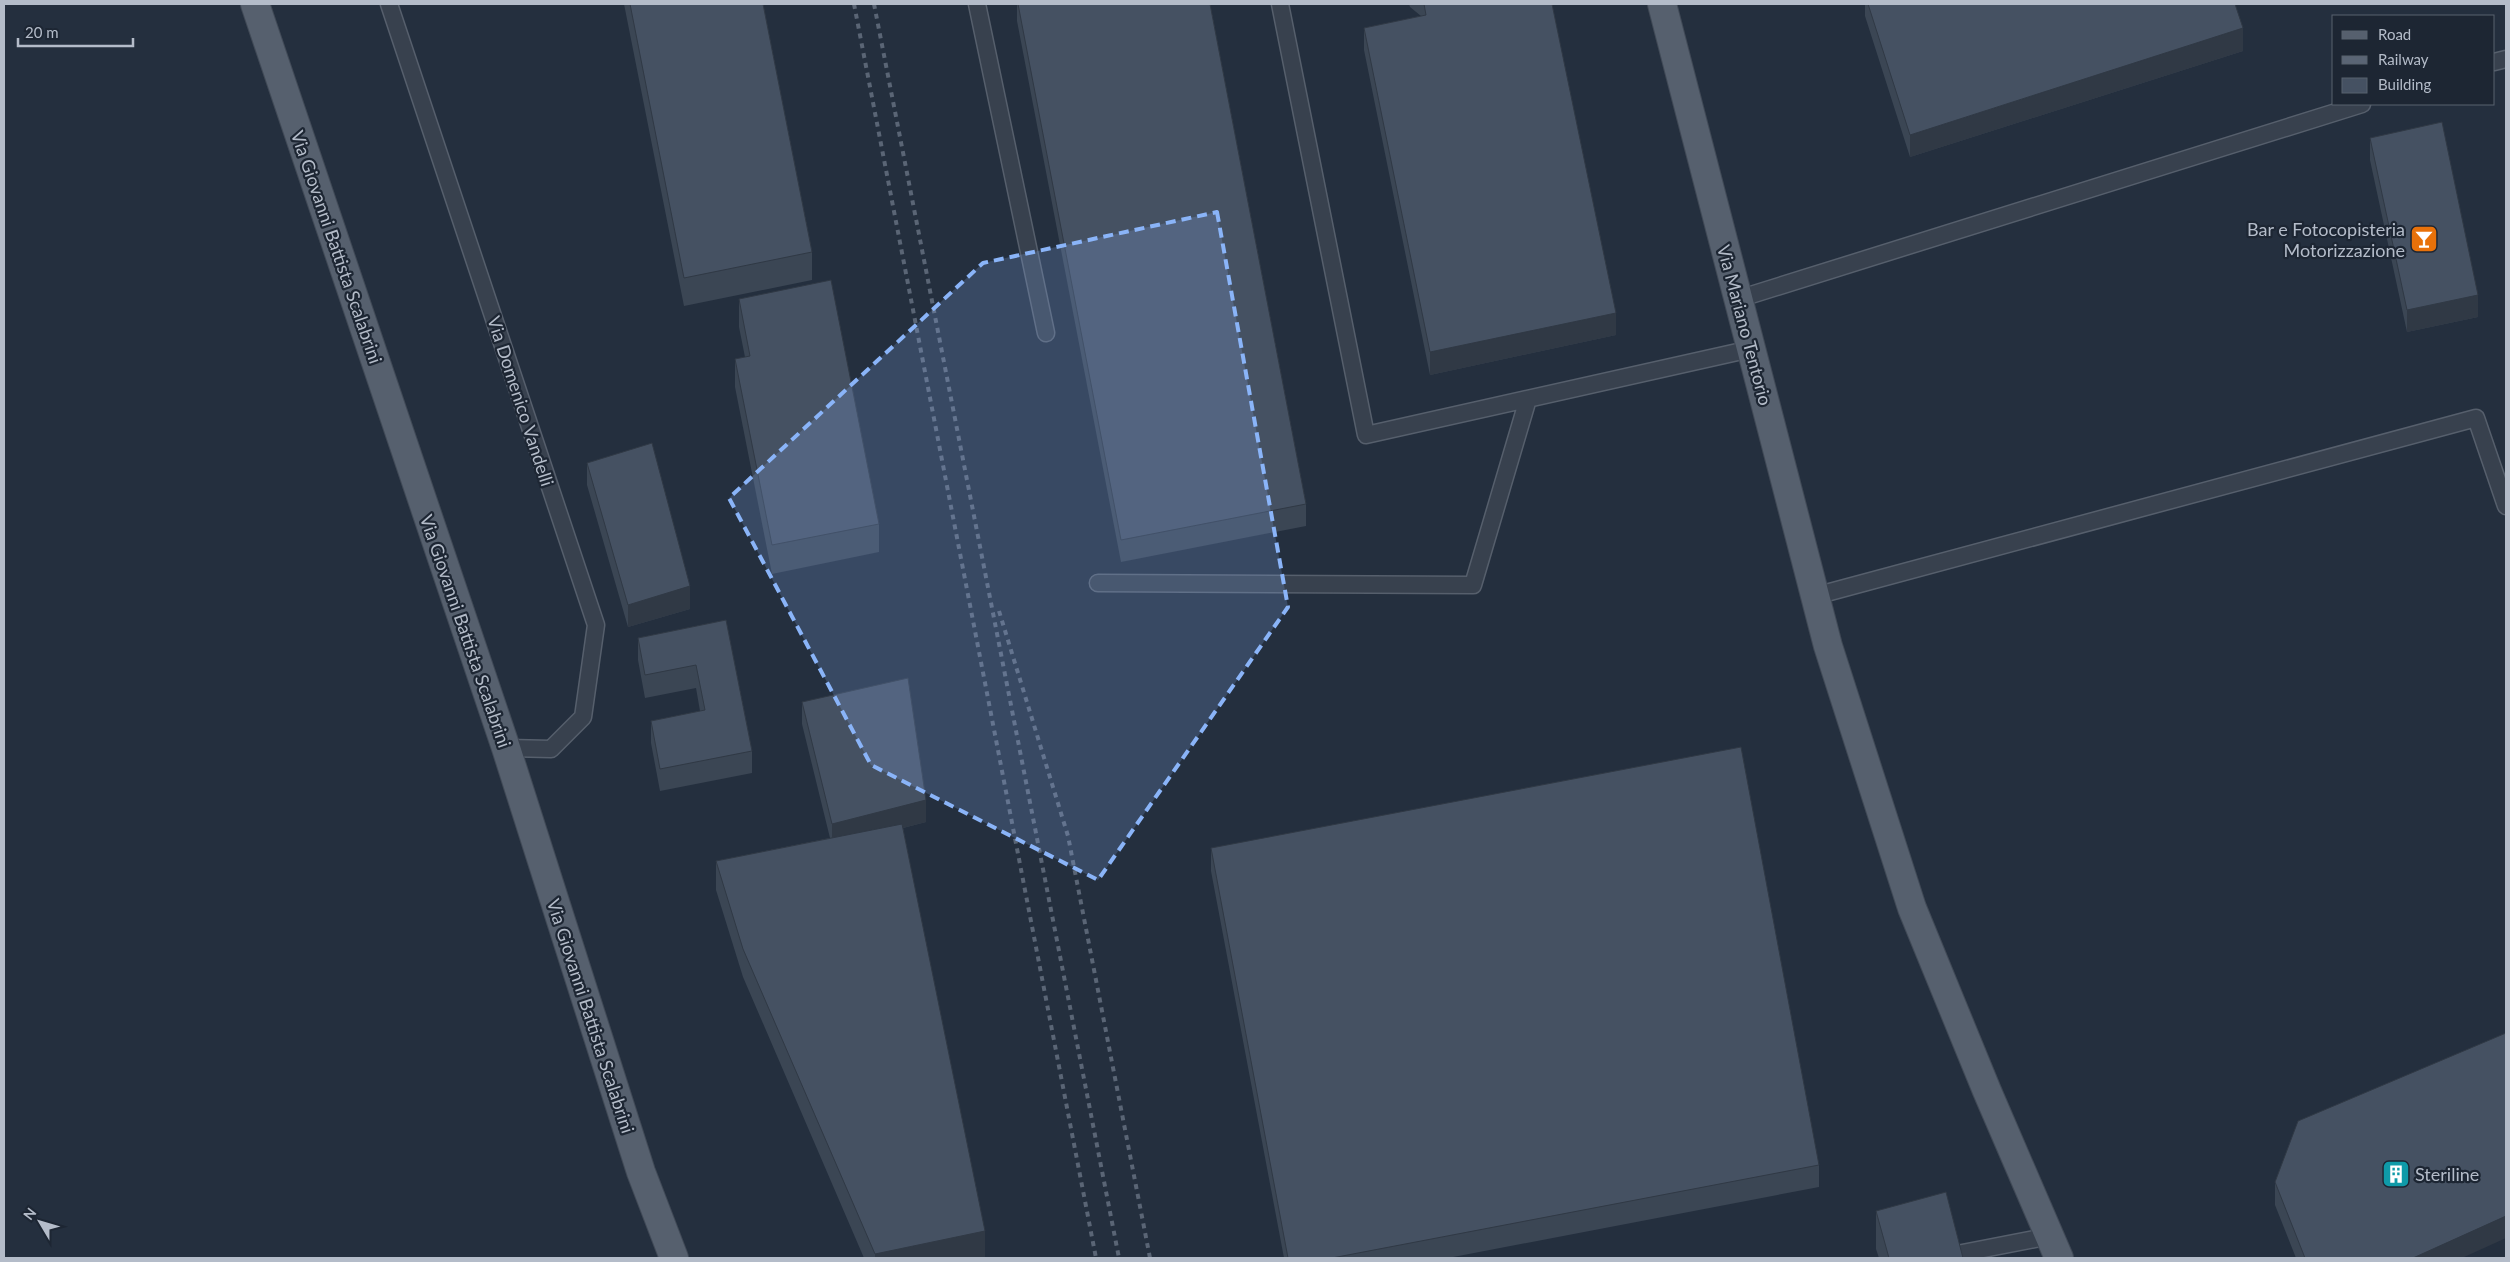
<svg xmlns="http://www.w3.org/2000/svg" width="2510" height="1262" viewBox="0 0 2510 1262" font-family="Lato,sans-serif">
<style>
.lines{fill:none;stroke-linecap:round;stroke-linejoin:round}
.service-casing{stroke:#565f6c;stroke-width:19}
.primary-casing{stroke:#414a57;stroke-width:30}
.service{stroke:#38414e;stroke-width:16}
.primary{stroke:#56606e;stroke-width:28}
.rail{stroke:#5a6575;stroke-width:4;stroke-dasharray:5 5;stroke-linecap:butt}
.wall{fill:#3b4654}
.shaded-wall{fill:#303945}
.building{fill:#455162;stroke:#303945}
.marked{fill:#8ab4f8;fill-opacity:0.2;stroke:#8ab4f8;stroke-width:4;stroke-dasharray:10 6;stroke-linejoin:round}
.labels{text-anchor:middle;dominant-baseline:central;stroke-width:4.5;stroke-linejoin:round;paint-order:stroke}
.poi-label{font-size:18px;fill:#b4bcc9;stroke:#1d2633;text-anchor:end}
.street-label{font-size:18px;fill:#b4bcc9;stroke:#1d2633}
</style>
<rect width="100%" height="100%" fill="#242f3e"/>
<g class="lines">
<g class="service-casing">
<path id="service" d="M389 4 596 625 583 717 551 749 506 748
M977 4 1046 333
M1280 4 1366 435 1751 349
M2494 62 2506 59
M1738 299 2362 104
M1098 583 1473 585 1528 399
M1815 596 2476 418 2506 506
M1952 1255 2050 1236"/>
</g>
<g class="primary-casing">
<path id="primary" d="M255 4 506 748 641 1172 674 1258
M1662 4 1828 646 1912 908 1987 1091 2059 1258"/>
</g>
<use href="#service" class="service"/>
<use href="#primary" class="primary"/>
<path class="rail" d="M854 4 1096 1258
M874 4 1119 1258
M999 611 1068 836 1150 1258"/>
</g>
<path class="wall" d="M624 4H763L812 252V280L684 306Z
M1017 4H1210L1306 504V526L1121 562 1017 21Z
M1409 4H1552L1616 335 1430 375 1364 50V28L1421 16 1410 7Z
M1865 4H2235L2243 51 1910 157 1865 16Z
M2370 138 2478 317 2407 332 2370 160Z
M739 299 879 524V552L772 574 735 387V359L745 357 739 327Z
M587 463 690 609 628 627 587 485Z
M726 620 752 751V773L660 791 651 743V721L700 711 696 688 645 698 638 660V638Z
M802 702 926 822 903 828 985 1258H864L743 977 716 890V861L830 838 802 724Z
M1211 848 1819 1165V1187L1448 1258H1284L1211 871Z
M2275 1182 2462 1258H2296L2275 1205Z
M1876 1211 1963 1258H1879L1876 1249Z"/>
<path class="shaded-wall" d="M2243 28V51L1910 157V135Z
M2478 295V317L2407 332V310Z
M1616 313V335L1430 375V352Z
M690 586V609L628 627V605Z
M926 800V822L832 846V824Z
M2506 1216V1238L2462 1258H2413Z
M985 1231V1258H875V1254Z"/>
<path class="building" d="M630 4H763L812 252 684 278Z
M1018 4H1210L1306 504 1121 540Z
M1424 4H1552L1616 313 1430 352 1364 28 1426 15Z
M1868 4H2235L2243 28 1910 135Z
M2442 122 2478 295 2407 310 2370 138Z
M831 280 879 524 772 545 735 359 750 356 739 299Z
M652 443 690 586 628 605 587 463Z
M726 620 752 751 660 769 651 721 705 710 696 665 645 675 638 638Z
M908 678 926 800 832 824 802 702Z
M1741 747 1819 1165 1332 1258H1288L1211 848Z
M902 824 985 1231 875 1254 743 949 716 861Z
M2506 1033V1216L2413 1258H2305L2275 1182 2298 1121Z
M1946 1192 1963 1258H1889L1876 1211Z"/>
<path class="marked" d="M1217 212 1288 607 1098 880 871 765 729 498 983 263Z"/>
<defs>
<g id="bar-square" transform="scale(1.4375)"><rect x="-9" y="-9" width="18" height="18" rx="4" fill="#e8710a" stroke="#1d2633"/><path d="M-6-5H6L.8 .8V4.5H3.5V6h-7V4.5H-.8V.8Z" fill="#fff"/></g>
<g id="building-square" transform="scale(1.4375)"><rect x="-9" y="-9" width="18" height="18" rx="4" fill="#0f9aa8" stroke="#1d2633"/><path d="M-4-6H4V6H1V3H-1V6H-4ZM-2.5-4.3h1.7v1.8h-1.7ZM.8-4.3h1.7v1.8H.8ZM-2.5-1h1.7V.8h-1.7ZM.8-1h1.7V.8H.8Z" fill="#fff"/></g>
</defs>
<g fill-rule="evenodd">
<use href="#bar-square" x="2424" y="239"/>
<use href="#building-square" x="2396" y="1174"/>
</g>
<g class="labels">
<g class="poi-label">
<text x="2405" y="229">Bar e Fotocopisteria<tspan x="2405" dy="21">Motorizzazione</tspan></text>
<text x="2415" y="1174" text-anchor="start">Steriline</text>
</g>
<g class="street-label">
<text transform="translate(337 247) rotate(71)">Via Giovanni Battista Scalabrini</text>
<text transform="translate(1745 325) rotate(75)">Via Mariano Tentorio</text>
<text transform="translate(521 401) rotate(72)">Via Domenico Vandelli</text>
<text transform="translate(466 631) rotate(71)">Via Giovanni Battista Scalabrini</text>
<text transform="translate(591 1016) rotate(72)">Via Giovanni Battista Scalabrini</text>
</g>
</g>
<rect width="2510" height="1262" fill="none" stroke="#b4bcc9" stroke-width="10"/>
<rect x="2332" y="15" width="162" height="90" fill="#1d2633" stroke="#59626f"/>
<rect x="2342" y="31" width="25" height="8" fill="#56606e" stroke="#59626f"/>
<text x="2378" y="40" font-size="15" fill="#b4bcc9">Road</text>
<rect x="2342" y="56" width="25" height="8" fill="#5a6575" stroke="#59626f"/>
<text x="2378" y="65" font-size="15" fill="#b4bcc9">Railway</text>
<rect x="2342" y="78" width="25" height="15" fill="#455162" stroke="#59626f"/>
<text x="2378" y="90" font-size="15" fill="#b4bcc9">Building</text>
<g transform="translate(40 1222) rotate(308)" stroke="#1d2633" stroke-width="4" paint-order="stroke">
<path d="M0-4L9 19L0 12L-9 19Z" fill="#b4bcc9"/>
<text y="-8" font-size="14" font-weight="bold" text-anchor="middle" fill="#b4bcc9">N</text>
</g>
<path d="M18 38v8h115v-8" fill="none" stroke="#b4bcc9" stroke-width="2.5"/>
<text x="25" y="38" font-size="15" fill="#b4bcc9" stroke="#1d2633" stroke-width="4" paint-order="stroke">20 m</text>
</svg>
